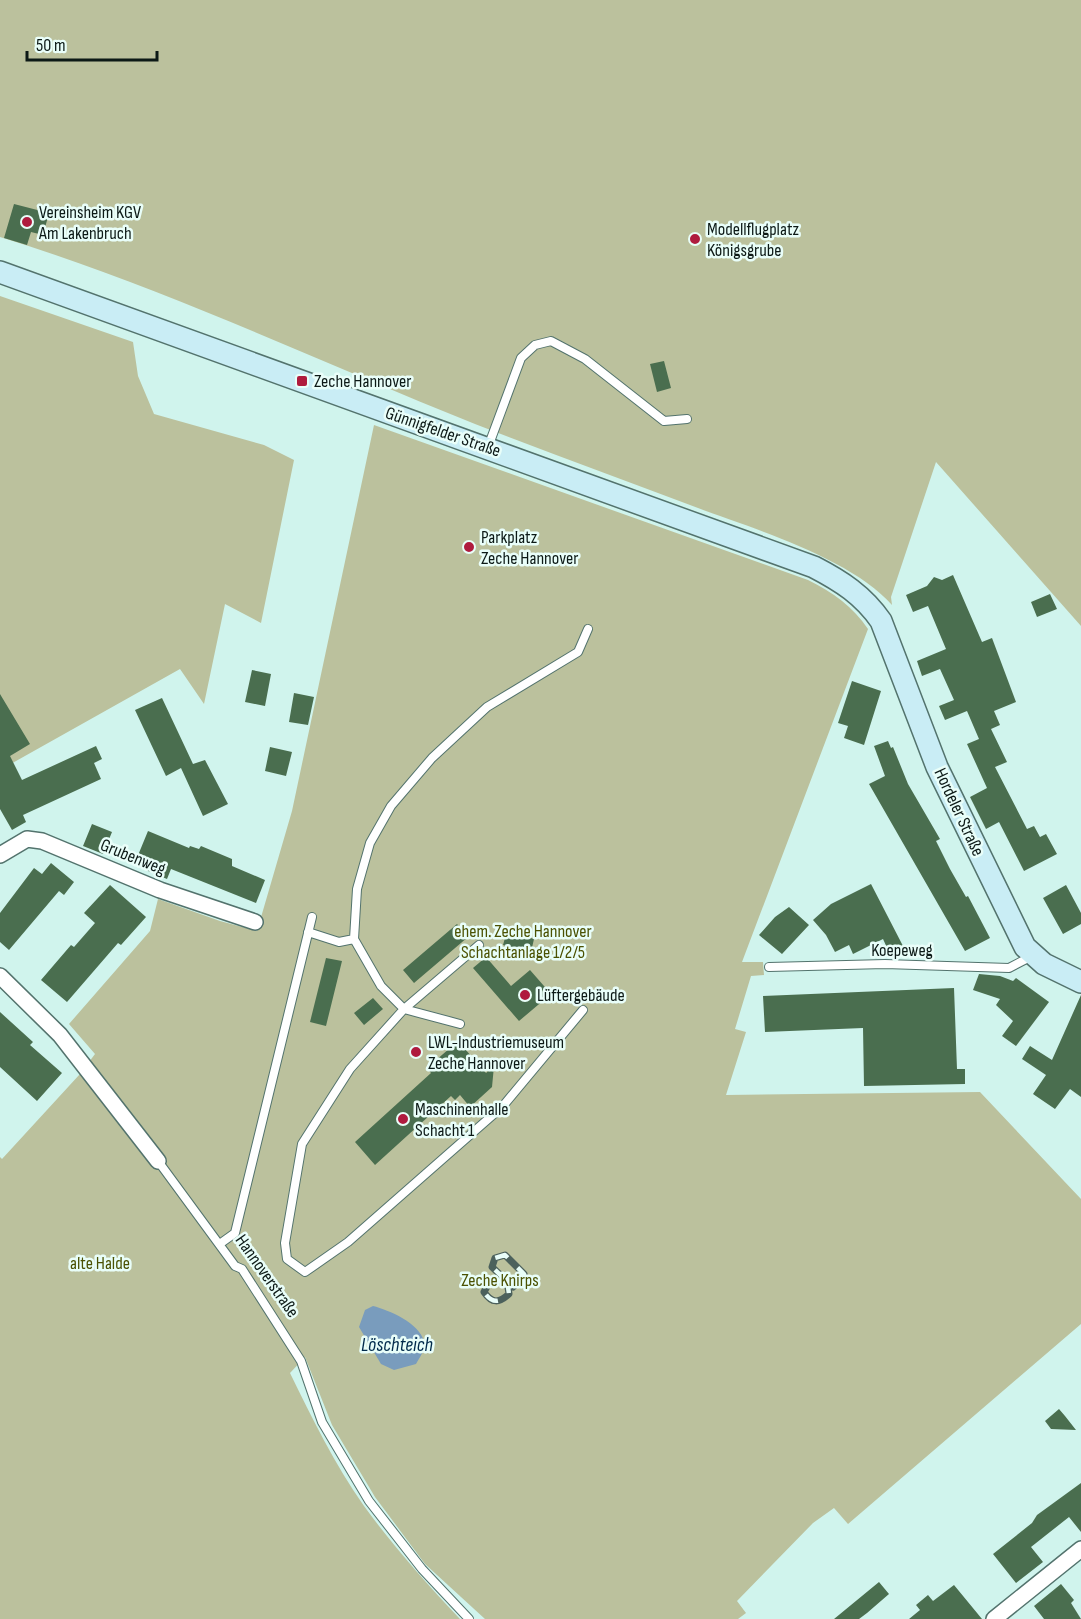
<svg xmlns="http://www.w3.org/2000/svg" width="1081" height="1619" viewBox="0 0 1081 1619" font-family="'Sofia Sans Condensed',sans-serif">
<style>
.green{fill:#bbc19d}
.water{fill:#799cbd}
.building{fill:#4a6e4f}
.lines{fill:none;stroke-linecap:round;stroke-linejoin:round}
.lane-casing{stroke:#53736d;stroke-width:10}
.street-casing{stroke:#53736d;stroke-width:18}
.secondary-casing{stroke:#53736d;stroke-width:24}
.lane{stroke:#fff;stroke-width:8}
.street{stroke:#fff;stroke-width:15}
.secondary{stroke:#c9edf5;stroke-width:21}
.rail-casing{stroke:#4c615c;stroke-width:7}
.rail{stroke:#e9fef9;stroke-width:4.5;stroke-dasharray:14;stroke-linecap:butt}
.poi-dot{fill:#af1b3e;stroke:#e9fef9;stroke-width:2}
.labels{text-anchor:middle;dominant-baseline:central;stroke-width:5;stroke-linejoin:round;paint-order:stroke}
.poi-label{font-size:18px;fill:#0c1916;stroke:#e9fef9;text-anchor:start}
.street-label{font-size:18px;fill:#0c1916;stroke:#e9fef9}
.park-label{font-size:18px;fill:#4b5102;stroke:#e9fef9}
.water-label{font-size:20px;font-style:italic;fill:#012a4b;stroke:#e9fef9}
</style>
<rect width="100%" height="100%" fill="#d0f4ed"/>
<path class="green" d="M0 0H1081V626L936 462 891 597 892 605C852 559 755 529 698 508 624 480 549 453 475 424 317 361 163 287 0 237Z
M0 296 133 342 138 376 154 414 264 445 294 460 261 623 225 604 204 704 180 669 0 770Z
M374 425 808 580C833 592 853 607 868 629L742 962H763L764 975 751 976 735 1029 746 1032 726 1095 980 1092 1081 1199V1324L848 1524 834 1508 813 1523 737 1601 746 1613 738 1619H485L425 1564 375 1497 332 1425 305 1357 290 1373C312 1418 335 1465 364 1506 393 1546 426 1583 460 1619H0V1157L2 1159 80 1074 95 1054 69 1024 150 931 158 899 220 921 257 931 292 811Z"/>
<path class="water" d="M373 1306C389 1310 419 1323 424 1341 426 1349 420 1357 416 1364L394 1370 381 1364 359 1327 365 1310Z"/>
<path class="building" d="M14 204 49 213 43 235 31 232 27 245 4 238Z
M664 361 671 388 657 392 650 364Z
M953 575 982 642 992 638 1016 702 994 711 1000 725 991 729 1007 762 995 767 1027 829 1034 826 1040 837 1046 834 1057 854 1024 871 999 822 986 829 970 797 987 788 967 744 979 739 967 711 945 720 939 706 954 700 940 669 922 676 917 661 946 649 928 606 913 612 906 595 927 586 934 577 942 580Z
M1050 594 1057 609 1037 617 1031 602Z
M252 670 271 674 265 706 245 702Z
M852 681 881 691 864 745 844 738 848 726 838 723Z
M294 693 314 697 308 725 289 722Z
M0 694 30 744 10 756 22 780 96 746 102 759 94 763 101 779 23 815 26 822 12 830 0 809Z
M162 698 193 764 205 760 228 804 203 816 181 768 166 776 135 710Z
M888 741 891 748 893 747 908 784 940 839 936 841 950 869 966 897 968 896 990 938 965 951 869 784 885 776 874 746Z
M270 747 292 752 286 776 265 771Z
M92 824 112 832 103 854 83 846Z
M148 831 189 848 190 846 199 849 201 846 232 859V866L265 880 256 903 171 869 167 879 134 865Z
M51 863 74 882 64 895 59 891 9 950 0 942V913L34 868 42 874Z
M871 884 903 946 889 952 883 939 853 954 849 945 835 952 826 935 813 920 831 904Z
M110 885 146 917 121 945 118 943 67 1002 41 980 71 945 74 947 95 923 84 913Z
M1066 885 1081 913V924L1063 934 1043 898Z
M789 907 809 925 782 954 759 935 775 917Z
M457 924 468 937 414 983 403 970Z
M507 931 534 939 531 952 503 945Z
M486 957 511 986 530 970 551 994 519 1021 473 968Z
M326 958 342 961 326 1026 310 1022Z
M979 974 1000 976 1013 981 1016 978 1049 1002 1016 1046 1002 1036 1013 1021 996 1005 1000 999 973 990Z
M954 988 957 1069H965V1084L864 1086 863 1028 765 1032 763 996Z
M1081 995V1097L1070 1089 1055 1109 1033 1094 1046 1075 1022 1059 1030 1046 1052 1060Z
M373 998 383 1009 364 1025 354 1013Z
M0 1012 33 1042 30 1045 62 1073 37 1101 0 1067Z
M458 1041 486 1073 494 1066 492 1087 470 1107 460 1095 455 1100 451 1096 375 1165 355 1142 431 1073 427 1068Z
M1059 1409 1065 1416 1076 1430 1051 1429 1045 1421Z
M1081 1483V1532L1069 1517 1031 1547 1043 1562 1016 1583 993 1554 1032 1523 1037 1515Z
M879 1582 889 1594 867 1613 859 1619H834Z
M1061 1584 1074 1600 1071 1603 1081 1619H1044L1034 1606Z
M954 1585 982 1619H909L920 1610 916 1605 928 1595 933 1601Z"/>
<g class="lines">
<g class="lane-casing">
<path id="lane" d="M488 447 521 358 535 345 551 341 585 359 664 421 687 419
M308 932 339 942 354 939
M479 945 404 1009 350 1069 302 1144 285 1243 287 1259 305 1272 348 1242 503 1106 583 1010
M769 967 885 964 1009 968 1032 956
M460 1024 404 1009 381 986 354 939 357 889 370 843 391 806 432 758 487 707 578 652 588 629
M158 1161 235 1266 242 1269 301 1361 322 1422 369 1501 422 1569 469 1619
M221 1243 235 1233 312 917"/>
</g>
<g class="street-casing">
<path id="street" d="M0 855 27 839 42 841 160 890 255 922
M0 976 60 1035 158 1161
M994 1619 1081 1549"/>
</g>
<g class="secondary-casing">
<path id="secondary" d="M0 272 814 567C841 581 863 595 881 621L937 767 1025 947 1044 964 1081 982"/>
</g>
<use href="#lane" class="lane"/>
<use href="#street" class="street"/>
<use href="#secondary" class="secondary"/>
<g class="rail-casing">
<path id="rail" d="M521 1278 524 1274 505 1255 495 1258 492 1267 513 1287 522 1278
M502 1281H490L484 1292C492 1304 499 1303 509 1294L508 1287"/>
</g>
<use href="#rail" class="rail"/>
</g>
<g class="poi-dot">
<circle cx="27" cy="222" r="6"/>
<circle cx="695" cy="239" r="6"/>
<rect x="296" y="375" width="12" height="12" rx="3"/>
<circle cx="469" cy="547" r="6"/>
<circle cx="525" cy="995" r="6"/>
<circle cx="416" cy="1052" r="6"/>
<circle cx="403" cy="1119" r="6"/>
</g>
<g class="labels">
<g class="poi-label">
<text x="39" y="212">Vereinsheim KGV<tspan x="39" dy="21">Am Lakenbruch</tspan></text>
<text x="707" y="229">Modellflugplatz<tspan x="707" dy="21">Königsgrube</tspan></text>
<text x="314" y="381">Zeche Hannover</text>
<text x="481" y="537">Parkplatz<tspan x="481" dy="21">Zeche Hannover</tspan></text>
<text x="537" y="995">Lüftergebäude</text>
<text x="428" y="1042">LWL-Industriemuseum<tspan x="428" dy="21">Zeche Hannover</tspan></text>
<text x="415" y="1109">Maschinenhalle<tspan x="415" dy="21">Schacht 1</tspan></text>
</g>
<g class="street-label">
<text transform="translate(443 432) rotate(19)">Günnigfelder Straße</text>
<text transform="translate(959 812) rotate(65)">Hordeler Straße</text>
<text transform="translate(133 857) rotate(22)">Grubenweg</text>
<text x="902" y="950">Koepeweg</text>
<text transform="translate(267 1276) rotate(55)">Hannoverstraße</text>
</g>
<g class="park-label">
<text x="523" y="931">ehem. Zeche Hannover<tspan x="523" dy="21">Schachtanlage 1/2/5</tspan></text>
<text x="100" y="1263">alte Halde</text>
<text x="500" y="1280">Zeche Knirps</text>
</g>
<g class="water-label">
<text x="397" y="1345">Löschteich</text>
</g>
</g>
<path d="M27 51v9h130v-9" fill="none" stroke="#0c1916" stroke-width="3"/>
<text x="36" y="51" font-size="18" fill="#0c1916" stroke="#e9fef9" stroke-width="4.5" paint-order="stroke">50 m</text>
</svg>
